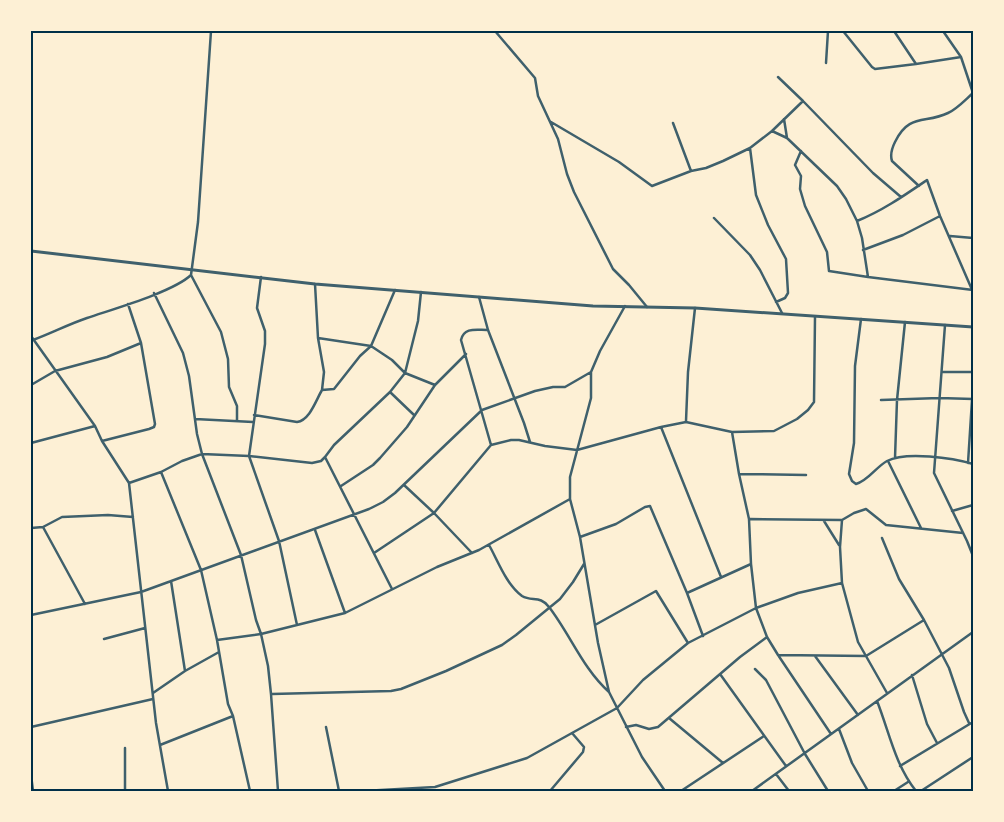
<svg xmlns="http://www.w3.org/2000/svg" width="1004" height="822" viewBox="0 0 1004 822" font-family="'Exo 2',sans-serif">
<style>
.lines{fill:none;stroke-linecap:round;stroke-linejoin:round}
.minor{stroke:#3f606c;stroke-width:2.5}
.tertiary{stroke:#3f606c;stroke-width:3}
.neatline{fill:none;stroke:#003049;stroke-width:2}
</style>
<rect width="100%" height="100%" fill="#fdf0d5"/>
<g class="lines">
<path class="minor" d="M495 31 535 78 538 96 558 139 567 174 574 192 613 269 629 285 647 307
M843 31 872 67 875 69 916 64
M894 31 916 64 961 57
M943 31 961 57 973 93
M826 63 828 31
M778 77 803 101
M784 119 787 138 837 186 846 199 857 221 862 238 868 277 973 290
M551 122 619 162 652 186 691 171 706 168 723 161 750 148 772 131 803 101 873 173 901 197
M673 123 691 171
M772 131 787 138
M750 148 756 195 768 225 786 259 788 293 785 298 776 302
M801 151 795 165 801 176 800 189 805 206 827 252 829 271 868 277
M919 186 892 161C890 155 892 148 895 142 909 113 925 124 948 113 957 109 965 100 973 93
M714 218 750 255 760 270 782 313
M857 221C882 211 905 195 927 180L940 216 973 292
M950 236 973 238
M863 250 903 235 940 216
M191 275 221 332 228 359 229 387 237 406V421
M261 277 257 308 265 331V344L249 456 279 541 297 625
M315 284 318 338 324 372 322 390
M154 293 183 353 189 376 197 434 202 454 241 555 256 620 261 634 268 666 271 694 278 791
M479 297 488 330 524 423 530 442
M625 306 600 351 591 372V398L570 477V499L580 537 598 643 609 692 642 757 665 791
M861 319 855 366 854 443 849 474 852 481 856 484C868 481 876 467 887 461 906 451 953 458 973 464
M945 325 934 473 967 541 973 556
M487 330C476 330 464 327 461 340L491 445
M31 336 95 426 102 441 129 483 156 723 168 791
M318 338 371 346 392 360 405 373 435 385
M33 340C52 333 69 324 87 318 113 309 173 292 191 275L198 222 211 31
M942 372H973
M31 385 55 371 107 357 141 343
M390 392 414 415
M881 400 939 398 973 399
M254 415 297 422C310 420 316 400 322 390L334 389 360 356 371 346 395 290
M195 419 253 422
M686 421 688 372 695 308
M661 427 721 577
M732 432 739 474 749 519 751 564 756 608 767 637 778 655 831 734
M102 441 149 429 154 427 155 424 141 343 128 304
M31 443 95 426
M325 457 392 589
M895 458 897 400 905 322
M888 461 921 528
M968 463 972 400
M161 472 201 570 217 640 228 704 233 716 250 791
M739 474 806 475
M129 483 161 472 182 461 202 454 249 456 312 463 321 461 325 457 334 445 390 392 405 373 418 321 421 292
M404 485 434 513 472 553
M341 486 373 465 380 458 407 427 435 385 466 354
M952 511 973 505
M750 519 842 520 854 513 866 509 886 525 963 533
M842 520 840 547 842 583 858 642 887 693
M824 521 839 545
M43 527 85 604
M31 528 43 527 62 517 108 515 133 517
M315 530 345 613
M580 537 616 524 645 507 650 506 687 593 703 636
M882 538 899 579 924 620 949 668 964 712 969 723
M489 545C498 561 506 584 522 596 532 602 540 595 549 607 570 634 583 669 609 692
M374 553 434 513 491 445 511 440H519L545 446 577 450 661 427 686 422 732 432 774 431 797 419 808 410 814 402 815 317
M171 581 185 671
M687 593 751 564
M31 615 141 592 369 509 383 502 395 493 482 410 535 391 553 387H565L591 372
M595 625 656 591 688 643
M104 639 145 628
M217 640 261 634 345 613 437 567 479 550 570 499
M778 655 866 656 924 620
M815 656 858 715
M755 669 766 680 805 754 828 791
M720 674 786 766
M912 675 927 724 937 743
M153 693 185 671 219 652
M272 694 391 691 401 689 446 671 502 645 516 635 560 599 573 582 584 564
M877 701C889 731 895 765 916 791
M669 718 723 763
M31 727 153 699
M326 727 339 791
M626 727 636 725 649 729 658 727 740 657 767 637
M839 729 852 763 868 791
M160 745 233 716
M125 748V791
M900 766 973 722
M776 774 789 791
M31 775 33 791
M363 791 435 787 527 758 617 708 643 680 688 643 756 608 798 593 842 583
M550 791 583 752 584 747 572 733
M681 791 764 736
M752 791 973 632
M894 791 908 782
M921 791 973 757"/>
<path class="tertiary" d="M31 251 315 284 593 306 695 308 973 327"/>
</g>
<rect width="1004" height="822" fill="none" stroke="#fdf0d5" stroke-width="65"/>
<rect x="32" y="32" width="940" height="758" class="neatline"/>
</svg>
